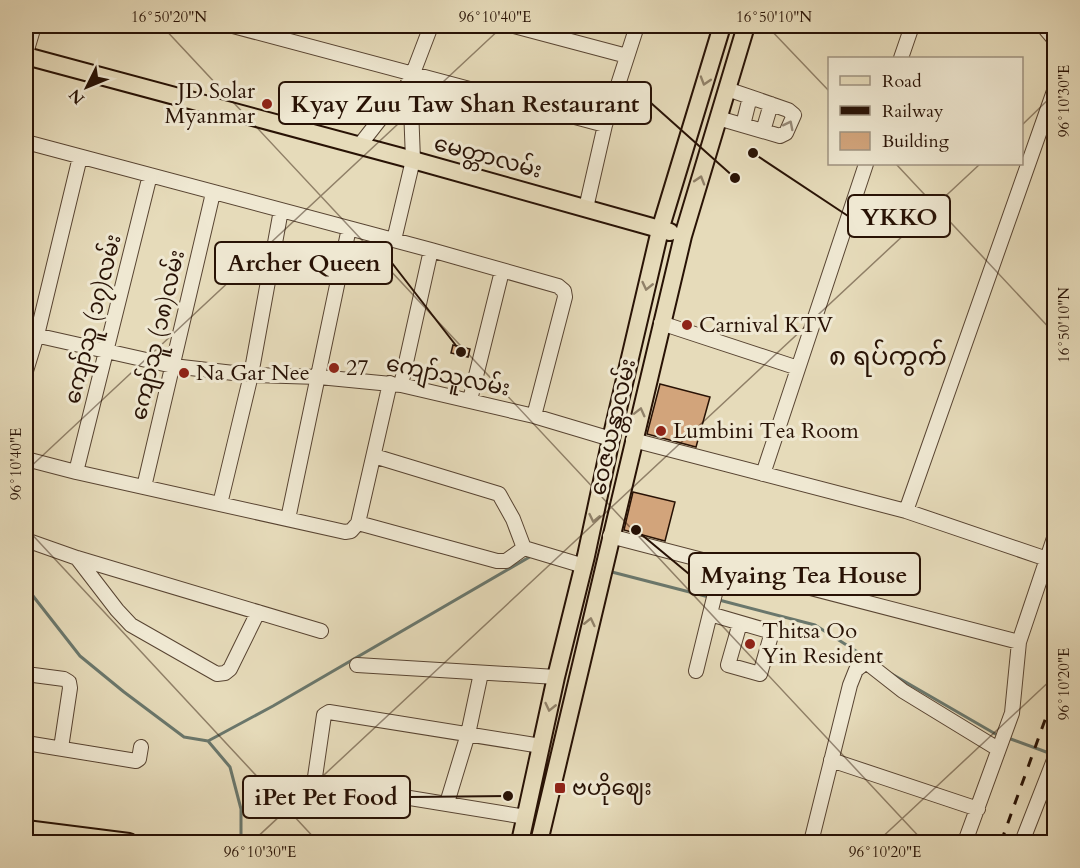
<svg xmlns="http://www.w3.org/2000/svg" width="1080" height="868" viewBox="0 0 1080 868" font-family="Cardo,'Noto Sans Myanmar',serif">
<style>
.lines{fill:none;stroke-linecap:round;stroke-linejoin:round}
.stream{stroke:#6a776c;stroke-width:3}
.building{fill:#d2a47b;stroke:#281205;stroke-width:1.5}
.minor-casing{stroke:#584432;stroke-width:16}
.major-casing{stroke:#281205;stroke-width:20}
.minor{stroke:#efe8d2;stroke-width:14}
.major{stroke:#e6dbba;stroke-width:16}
.rail{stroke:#281205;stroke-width:3;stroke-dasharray:10 10;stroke-linecap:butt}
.oneway{stroke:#908169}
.oneway2{stroke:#958876}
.ticks{fill:none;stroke:#281205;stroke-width:1.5;stroke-opacity:0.45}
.poi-dot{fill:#8f2418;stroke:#efe8d2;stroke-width:2}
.labels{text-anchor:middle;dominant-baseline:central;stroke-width:6;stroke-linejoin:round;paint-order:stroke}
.poi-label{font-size:22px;fill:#281205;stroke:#efe8d2;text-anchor:start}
.street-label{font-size:22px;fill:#281205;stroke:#efe8d2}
.quarter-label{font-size:26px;fill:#281205;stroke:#efe8d2}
.leader{fill:none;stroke:#281205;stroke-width:2}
.callout-dot{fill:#281205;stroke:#efe8d2;stroke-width:2}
.callout{fill:#efe8d2;stroke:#281205;stroke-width:2}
.callout-label{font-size:24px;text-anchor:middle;font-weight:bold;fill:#281205}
.neatline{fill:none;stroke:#281205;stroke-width:2}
.ticks-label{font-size:15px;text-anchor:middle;fill:#281205}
</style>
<rect width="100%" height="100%" fill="#e6dbba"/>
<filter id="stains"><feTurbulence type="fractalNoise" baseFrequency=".00333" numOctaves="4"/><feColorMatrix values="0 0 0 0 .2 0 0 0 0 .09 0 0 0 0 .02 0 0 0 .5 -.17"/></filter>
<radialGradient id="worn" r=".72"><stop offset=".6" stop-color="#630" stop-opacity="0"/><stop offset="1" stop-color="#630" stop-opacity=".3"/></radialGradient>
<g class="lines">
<path class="stream" d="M608 571 709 597
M26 587 80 656 124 692 184 737 208 741 230 767 241 809V842
M719 600 815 625 867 658
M890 673 999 736
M1008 738 1049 753
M208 741 273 706 533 555"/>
</g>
<path class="building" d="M453 345 470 349 468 357 451 353Z
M660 384 710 397 696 447 647 434Z
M633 492 675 502 665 541 624 530Z"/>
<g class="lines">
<g class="minor-casing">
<path id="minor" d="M233 26 605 125
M514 26 627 56
M1043 26 1054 39
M26 53 34 26
M901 58 912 26
M718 118 780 136 786 133 794 115 788 110 727 89
M743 125 750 97
M763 131 771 104
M26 142 431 250 558 286 564 291 565 297 534 416
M359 146 410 81 431 26
M586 208 605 125 637 26
M394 240 413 160 410 81
M661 323 798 368
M26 333 173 366 251 375 319 377 401 385 534 416 611 439
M26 371 37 335 80 157
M401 385 431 250
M470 400 502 271
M633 440 906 511 1047 559
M374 456 499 494 513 519 524 548 584 566
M26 459 76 472 345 532 351 531 358 523 390 383
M76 472 150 175
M763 474 866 164
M144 487 213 193
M220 504 251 375 281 210
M906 511 1054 91
M288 519 349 228
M358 523 497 561H506L524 548
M610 536 1019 642
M26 540 77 558 321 631
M77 558 117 610 131 625 217 674 225 673 230 669 258 612
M710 614 772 632 760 674 728 665 740 623
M357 665 556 677
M696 671 722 565
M26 674 64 679 69 682 70 688 61 748
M26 743 136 761 139 759 141 747
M831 760 978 809
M447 803 468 734 481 673
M526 817 318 783 315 777 324 715 329 712 541 746
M811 842 850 685 856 670 866 662 903 691 998 749
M965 842 1012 713 1019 642 1054 538
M1022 842 1054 760"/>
</g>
<g class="major-casing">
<path id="major" d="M26 56 413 160 670 232
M26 829 129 842
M520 842 556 677 586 556 611 439 660 230 722 26
M539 842 683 236 746 26"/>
</g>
<use href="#minor" class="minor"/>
<use href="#major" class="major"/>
<path class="rail" d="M1001 842 1054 695"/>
</g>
<defs><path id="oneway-chevron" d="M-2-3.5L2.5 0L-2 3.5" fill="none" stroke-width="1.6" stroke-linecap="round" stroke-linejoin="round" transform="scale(1.5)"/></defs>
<g class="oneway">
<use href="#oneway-chevron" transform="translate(705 81) rotate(107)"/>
<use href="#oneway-chevron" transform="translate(700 180) rotate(-73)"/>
<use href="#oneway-chevron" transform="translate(647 286) rotate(103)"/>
<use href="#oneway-chevron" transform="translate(640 412) rotate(-76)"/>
<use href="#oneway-chevron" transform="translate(594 518) rotate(102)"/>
<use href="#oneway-chevron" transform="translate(590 622) rotate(-77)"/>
<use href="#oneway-chevron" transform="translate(550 707) rotate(103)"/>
</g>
<use class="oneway2" href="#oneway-chevron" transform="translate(789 125) rotate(-63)"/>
<path class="ticks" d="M162 26 924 842M767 26 830 92M1022 125 1054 94M896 164 1054 333M26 471 503 26M26 528 318 842M252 842 980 164M877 842 1054 677"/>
<g class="poi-dot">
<circle cx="267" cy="104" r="6"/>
<circle cx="687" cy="325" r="6"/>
<circle cx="334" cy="368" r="6"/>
<circle cx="184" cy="373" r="6"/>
<circle cx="661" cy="431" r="6"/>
<circle cx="750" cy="644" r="6"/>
<rect x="554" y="782" width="12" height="12" rx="3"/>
</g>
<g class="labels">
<g class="poi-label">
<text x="255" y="91" text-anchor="end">JD Solar<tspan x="255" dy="25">Myanmar</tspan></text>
<text x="699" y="325">Carnival KTV</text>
<text x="346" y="368">27</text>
<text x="196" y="373">Na Gar Nee</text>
<text x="673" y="431">Lumbini Tea Room</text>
<text x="762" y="631">Thitsa Oo<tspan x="762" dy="25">Yin Resident</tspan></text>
<text x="572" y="788">ဗဟိုဈေး</text>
</g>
<g class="street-label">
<text transform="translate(488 157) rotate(15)">မေတ္တာလမ်း</text>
<text transform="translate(93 319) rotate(-76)">ကျော်သူ (၁၇)လမ်း</text>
<text transform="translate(158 335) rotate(-77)">ကျော်သူ (၁၈)လမ်း</text>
<text transform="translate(448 376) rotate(12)">ကျော်သူလမ်း</text>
<text transform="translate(613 427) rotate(-77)">ဝေဇယန္တာလမ်း</text>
</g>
<g class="quarter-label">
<text x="888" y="356">၈ ရပ်ကွက်</text>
</g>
</g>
<path class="leader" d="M735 178L651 103M753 153L848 216M461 352L392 263M636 530L689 574M508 796L410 797"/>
<g class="callout-dot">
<circle cx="735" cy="178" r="6"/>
<circle cx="753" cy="153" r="6"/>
<circle cx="461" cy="352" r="6"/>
<circle cx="636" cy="530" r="6"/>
<circle cx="508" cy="796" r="6"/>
</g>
<g class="callout">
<rect x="279" y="82" width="372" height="42" rx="6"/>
<rect x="848" y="195" width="102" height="42" rx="6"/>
<rect x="215" y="242" width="177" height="42" rx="6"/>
<rect x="689" y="553" width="231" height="42" rx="6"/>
<rect x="243" y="776" width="167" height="42" rx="6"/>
</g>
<g class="callout-label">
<text x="465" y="112">Kyay Zuu Taw Shan Restaurant</text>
<text x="899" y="225">YKKO</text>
<text x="304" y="271">Archer Queen</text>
<text x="804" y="583">Myaing Tea House</text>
<text x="326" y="805">iPet Pet Food</text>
</g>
<rect width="1080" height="868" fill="none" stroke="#e6dbba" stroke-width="66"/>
<rect x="828" y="57" width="195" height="108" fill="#efe8d2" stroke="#9f9280" stroke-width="1.5"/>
<rect x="840" y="76" width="30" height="9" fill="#e6dbba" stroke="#9f9280" stroke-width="1.5"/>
<text x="882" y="87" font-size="18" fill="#281205">Road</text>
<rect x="840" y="106" width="30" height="9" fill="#281205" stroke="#9f9280" stroke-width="1.5"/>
<text x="882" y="117" font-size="18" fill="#281205">Railway</text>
<rect x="840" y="132" width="30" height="18" fill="#d2a47b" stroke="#9f9280" stroke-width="1.5"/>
<text x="882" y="147" font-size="18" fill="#281205">Building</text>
<g transform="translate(87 87) rotate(227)" stroke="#efe8d2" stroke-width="4.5" paint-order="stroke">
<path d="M0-4.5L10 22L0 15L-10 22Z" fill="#281205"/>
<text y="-9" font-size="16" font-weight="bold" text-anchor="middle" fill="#281205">N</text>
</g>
<rect x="33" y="33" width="1014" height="802" class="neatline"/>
<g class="ticks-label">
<text x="169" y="22">16°50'20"N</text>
<text x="495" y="22">96°10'40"E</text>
<text x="774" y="22">16°50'10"N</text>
<text transform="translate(1064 101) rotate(-90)" y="5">96°10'30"E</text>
<text transform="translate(1064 325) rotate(-90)" y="5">16°50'10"N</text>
<text transform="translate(16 464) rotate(-90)" y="5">96°10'40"E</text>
<text transform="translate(1064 684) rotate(-90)" y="5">96°10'20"E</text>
<text x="260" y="857">96°10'30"E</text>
<text x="885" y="857">96°10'20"E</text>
</g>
<rect width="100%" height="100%" filter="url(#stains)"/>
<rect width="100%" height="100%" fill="url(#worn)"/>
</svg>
